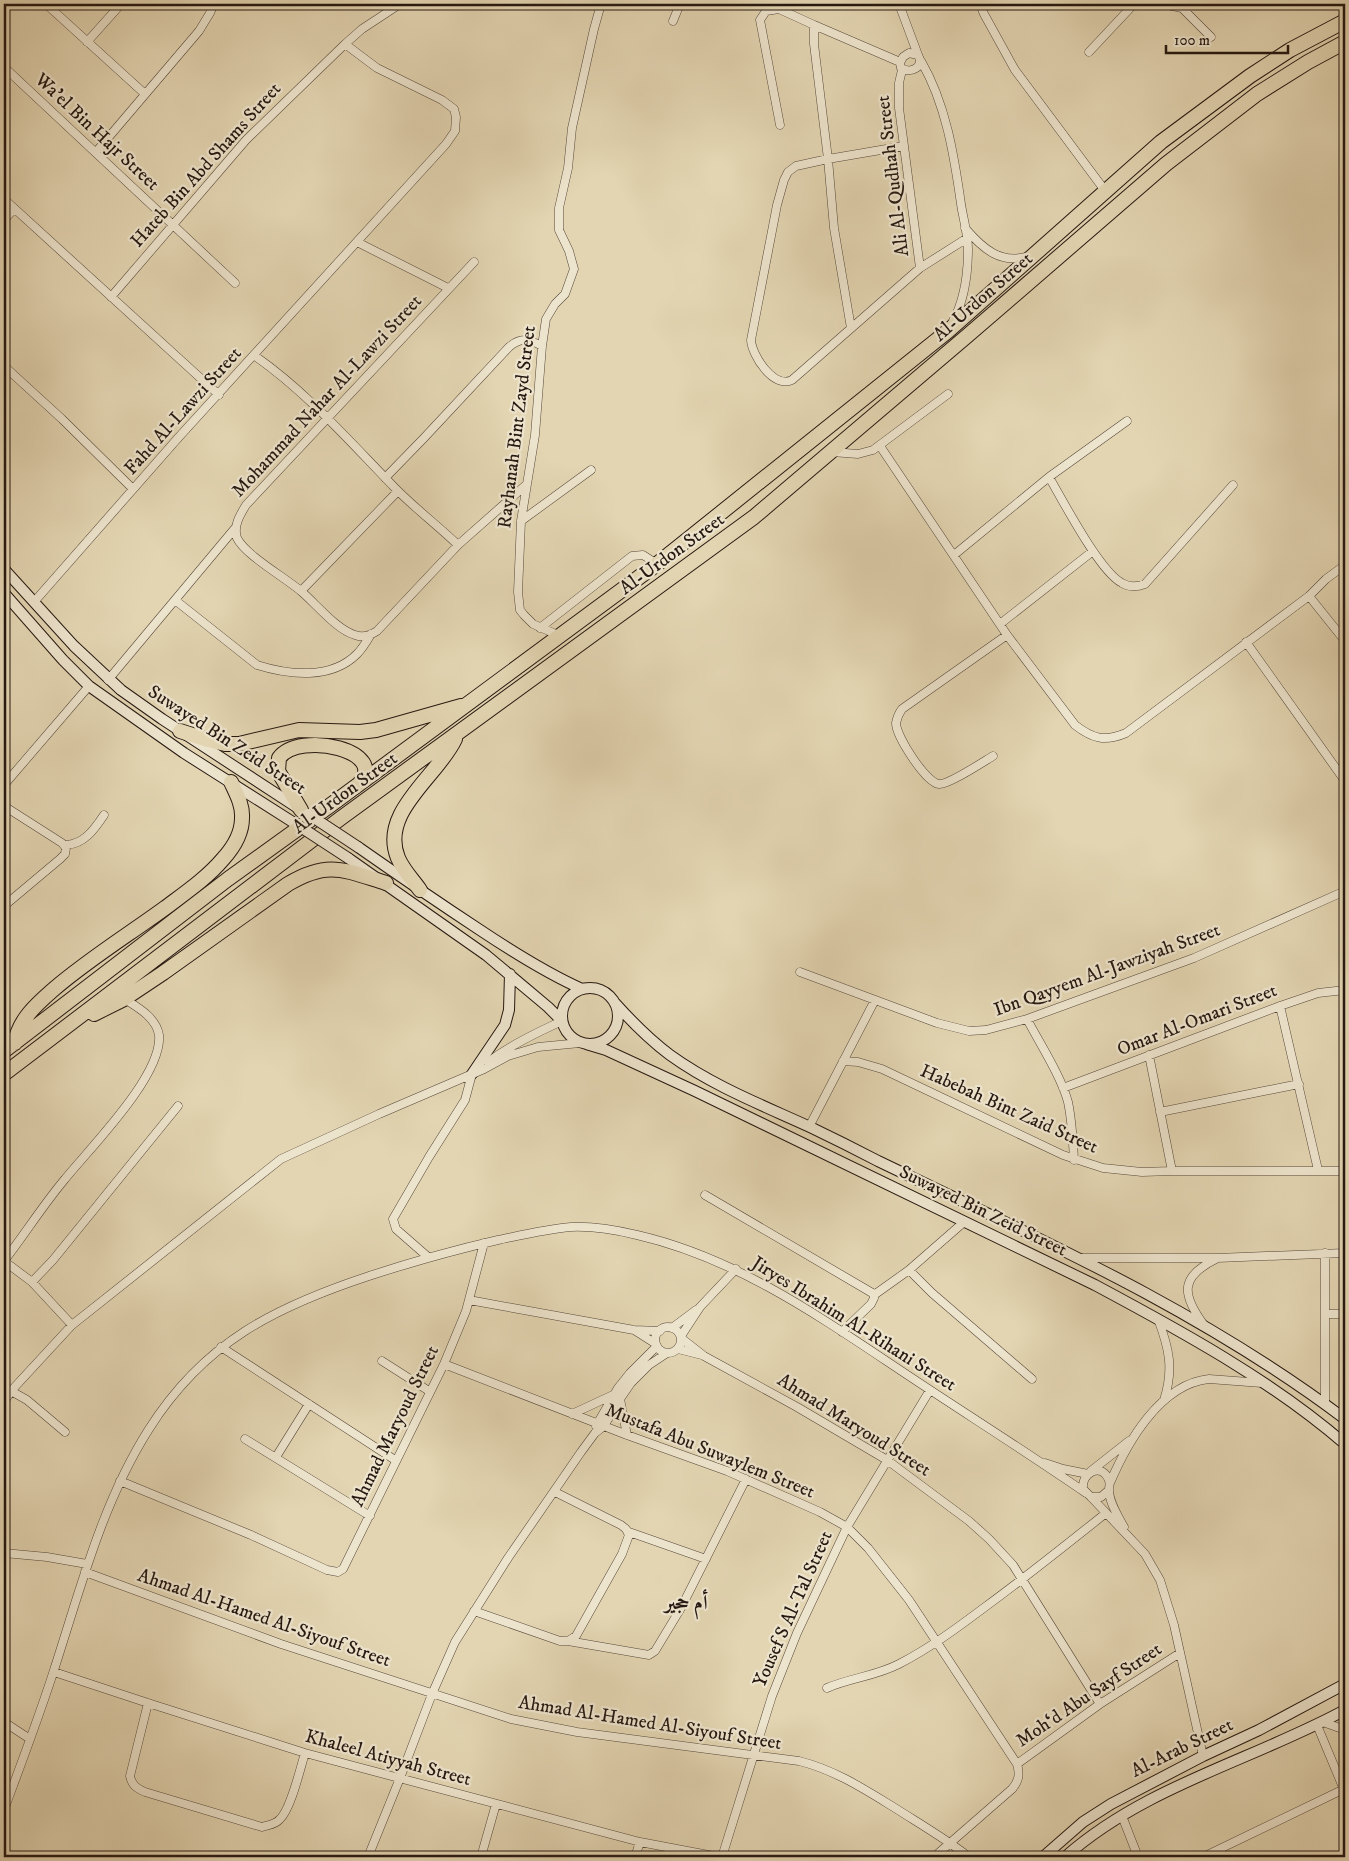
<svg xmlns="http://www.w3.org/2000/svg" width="1349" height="1861" viewBox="0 0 1349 1861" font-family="'IM FELL DW Pica',Amiri,serif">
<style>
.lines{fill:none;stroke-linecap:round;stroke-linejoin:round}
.street-casing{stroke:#554739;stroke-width:9}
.secondary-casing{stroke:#261811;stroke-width:12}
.highway-casing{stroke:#261811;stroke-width:16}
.street{stroke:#ede4cd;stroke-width:8}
.secondary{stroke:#ede4cd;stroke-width:10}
.highway{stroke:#e3d5b2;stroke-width:14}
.secondary-bridge-casing{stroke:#261811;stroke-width:12;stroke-linecap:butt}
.secondary-bridge{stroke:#ede4cd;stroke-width:10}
.labels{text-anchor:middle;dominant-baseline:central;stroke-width:4.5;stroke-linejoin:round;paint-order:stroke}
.street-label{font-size:19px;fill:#261811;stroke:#ede4cd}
.neighbourhood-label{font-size:20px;font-weight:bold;fill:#261811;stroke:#ede4cd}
</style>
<rect width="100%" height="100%" fill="#e3d5b2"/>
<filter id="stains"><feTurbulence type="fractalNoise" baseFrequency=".004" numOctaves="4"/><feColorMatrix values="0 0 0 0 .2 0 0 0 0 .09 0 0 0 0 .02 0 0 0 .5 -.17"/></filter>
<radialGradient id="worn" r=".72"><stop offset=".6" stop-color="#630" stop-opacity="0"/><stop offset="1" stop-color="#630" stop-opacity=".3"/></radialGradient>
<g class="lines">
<g class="street-casing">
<path id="street" d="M46 4 145 94
M899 4 918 55
M980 4 984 14 1015 70 1106 192
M1163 4 1182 8 1196 4
M1182 8 1211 37
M673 21 680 4
M814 25V44L828 159 834 228 851 328
M87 42 121 4
M1089 52 1134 4
M909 53 918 55C925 67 911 74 901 68L900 63 903 57Z
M921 61C946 104 954 155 961 204 963 218 968 234 968 249 968 275 965 300 952 323
M4 67 235 283
M902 70 899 83V108L920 268 792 380C774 389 752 356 751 340L777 205 784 180 788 172 796 166 828 159 904 146
M780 125 760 20 766 11 779 9 814 25 900 62
M96 152 199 31 210 13 214 4
M4 199 219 395
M4 220 14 209
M965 228C983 249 1001 265 1029 256
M357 242 448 288
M474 262 246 505C240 515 233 526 237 538 245 555 286 578 302 592 316 604 337 630 355 635 363 638 371 635 377 631L458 545 527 484
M920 268 969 237
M111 297 246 140 345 44 362 29 400 4
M255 356C308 393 351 443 396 489 416 509 438 526 458 545
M4 366 62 419 133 489
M880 446 1007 635 1075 725C1093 739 1105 742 1126 733L1309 596
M832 452 858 454 873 450 948 394
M1049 477C1063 501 1100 572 1122 583 1130 588 1137 587 1145 584L1233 485
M385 478 423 439 509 347C521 337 529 339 542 346
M521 521 591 470
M954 555 1049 477 1127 421
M1345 565 1326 579 1309 596 1345 641
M301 591 398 491
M175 600 257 665C289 675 331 680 357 654 363 648 367 641 371 634
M34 602 178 438 446 144 455 131 456 117 454 109 442 100 377 68 345 44
M1000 624 1093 551
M540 628 632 556 643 555 657 564
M560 636 533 624 524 615 520 610 518 592 521 521 535 435 542 346 546 319 555 304 565 294 574 269 569 251 559 230V208L568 168 572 128 594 29 601 4
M1246 642 1345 781
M108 680 236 527
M993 756C983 762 948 785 939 784 926 783 896 736 896 723 897 718 899 713 902 709L1007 635
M4 785 89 686
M4 806 62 843 66 848 65 854 60 859 4 906
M66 845C84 844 94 830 104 815
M800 972 937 1023 969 1031 986 1030 1027 1019 1194 958 1345 891
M1280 1006 1318 1170
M1027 1019C1040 1044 1061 1076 1068 1102 1072 1121 1073 1141 1074 1160
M1149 1055 1172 1171
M843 1061 858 1062 882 1069 1063 1155 1103 1168 1142 1172 1172 1171H1345
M488 1062C511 1045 536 1033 562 1021
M1063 1088 1280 1006 1318 993 1345 990
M1160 1112 1299 1084
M809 1127 875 1000
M705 1195 874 1294V1298L871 1304 842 1332
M1325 1253V1403
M428 1257 396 1229 393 1219 429 1157 465 1100 472 1074 474 1072
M1080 1258H1217L1345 1253
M4 1261C25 1234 43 1205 65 1179 90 1148 163 1075 159 1035 156 1017 137 1007 123 998
M4 1261 32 1282 53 1260 178 1106
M909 1270 964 1222
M32 1282 72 1325
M874 1295 909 1270 932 1293 1032 1379
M469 1300 634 1330 660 1331
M1325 1314H1345
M1158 1319C1169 1348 1174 1369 1164 1400
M1204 1325C1182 1295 1179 1277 1216 1259
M655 1340a13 13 0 1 1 26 0a13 13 0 1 1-26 0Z
M672 1328 696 1310
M634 1330 656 1344
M681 1336 700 1307 736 1269
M681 1338 704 1356 797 1407 887 1460 969 1521 989 1539 1013 1565 1100 1704
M221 1347 395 1460
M678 1349 702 1355
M382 1361 429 1391
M444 1364 627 1435 727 1471 820 1512 847 1527 868 1548 909 1600 1017 1764C1020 1774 1019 1781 1012 1789L934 1857
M11 1391 72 1325 281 1159 379 1114 484 1069 508 1056 538 1047 580 1043
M620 1399 627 1435
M4 1402 11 1391 27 1400 65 1432
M572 1414 613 1395
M596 1426 618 1388 630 1373 657 1346
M245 1439 370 1516
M276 1457 309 1404
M1045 1463 1063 1469 1088 1474
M1091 1471 1129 1441
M120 1481 251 1535 327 1570 338 1572 343 1569 444 1364 466 1311 484 1243
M1110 1483C1127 1443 1160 1384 1209 1379L1262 1383
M1109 1490 1101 1497H1091L1083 1489C1081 1473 1100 1463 1108 1478 1111 1483 1109 1485 1109 1490 1109 1502 1118 1516 1124 1527
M1091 1497 1145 1554 1160 1580 1174 1625 1203 1756
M629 1532 706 1559
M4 1553 47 1557 87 1564
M85 1572 281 1644 511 1719 577 1732 799 1761C835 1770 864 1789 895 1808 920 1824 946 1839 969 1857
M474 1611 560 1641H568L576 1636 622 1554 629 1535 626 1529 621 1525 555 1492
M568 1641 649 1655 655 1651 681 1608 746 1479
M54 1672 148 1703 305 1753 640 1842 719 1857
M827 1688C850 1678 876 1676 899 1664 930 1648 957 1628 985 1607 1026 1577 1066 1545 1106 1513
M148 1703 130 1776C132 1785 136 1788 145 1792L262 1827C268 1825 275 1825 280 1819 291 1809 300 1769 305 1753
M4 1722 30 1739
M1323 1722 1345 1730
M1317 1725 1345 1792
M1017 1764 1100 1704 1180 1653
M4 1810C21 1764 39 1717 54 1670 81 1587 102 1503 149 1429 204 1342 275 1307 369 1276 412 1262 454 1250 498 1240 522 1235 547 1229 571 1227 593 1226 616 1230 637 1235 742 1259 830 1324 918 1382 974 1419 1031 1455 1086 1493
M1122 1816 1138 1857
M368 1857 400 1778 432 1694 455 1642 508 1558 581 1452 595 1433 604 1426 620 1399 631 1383 649 1365 667 1353
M481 1857 496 1804
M635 1857 640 1842
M722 1857 772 1696 797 1633 847 1527 930 1390
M1203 1857 1344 1789
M1339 1857 1345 1854"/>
</g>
<g class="secondary-casing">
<path id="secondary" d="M4 569 74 646 121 690 162 719 298 808
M4 593 63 660 89 686 184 753 299 826
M358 847C398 875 439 903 480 930 513 952 546 973 582 989
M348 858 486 955 548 1007 562 1021
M562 1016a28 28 0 1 1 56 0a28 28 0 1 1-56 0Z
M615 1003C632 1022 650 1040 670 1055 713 1086 762 1105 810 1127 833 1138 855 1149 878 1161 1038 1238 1202 1311 1345 1419
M586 1044 606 1050 695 1091 1095 1285C1181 1331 1271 1380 1345 1444
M472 1074 505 1025 509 1010 510 974
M1043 1857 1083 1822 1111 1804 1203 1756 1259 1730 1345 1684
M1065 1857C1145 1786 1253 1760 1345 1710"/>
</g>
<g class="highway-casing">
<path id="highway" d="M180 731 208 740 225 744H239L299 730 360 732 376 730 461 706
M301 810 278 771 279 758C299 730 392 751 358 785
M420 890C413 880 403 870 398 858 379 812 438 776 455 739
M94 1014 124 999 163 973 288 884C328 860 344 870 386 883
M15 1043C19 1019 37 1004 54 989 89 959 128 935 165 908 185 893 207 878 223 859 233 848 242 833 242 818 243 805 236 793 231 782
M4 1051 228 879 328 807 657 564 948 331 1161 142 1250 76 1290 50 1345 21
M4 1074 341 818 754 517 967 336 1166 164 1257 94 1308 62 1345 42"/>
</g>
<use href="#street" class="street"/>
<use href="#secondary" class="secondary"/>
<use href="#highway" class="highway"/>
<g class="secondary-bridge-casing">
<path id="secondary-bridge" d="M308 814 358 847
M299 826 348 858"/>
</g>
<use href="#secondary-bridge" class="secondary-bridge"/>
</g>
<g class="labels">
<g class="street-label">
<text transform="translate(97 132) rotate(43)">Wa'el Bin Hajr Street</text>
<text transform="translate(206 165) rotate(-48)">Hateb Bin Abd Shams Street</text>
<text transform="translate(893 176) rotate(-97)">Ali Al-Qudhah Street</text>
<text transform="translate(983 297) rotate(-41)">Al-Urdon Street</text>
<text transform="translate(327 396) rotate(-47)">Mohammad Nahar Al-Lawzi Street</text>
<text transform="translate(183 411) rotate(-48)">Fahd Al-Lawzi Street</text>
<text transform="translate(517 427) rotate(-83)">Rayhanah Bint Zayd Street</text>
<text transform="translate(672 554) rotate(-36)">Al-Urdon Street</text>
<text transform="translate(227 740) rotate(33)">Suwayed Bin Zeid Street</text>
<text transform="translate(345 793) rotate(-36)">Al-Urdon Street</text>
<text transform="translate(1107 970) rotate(-20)">Ibn Qayyem Al-Jawziyah Street</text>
<text transform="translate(1197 1020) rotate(-21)">Omar Al-Omari Street</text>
<text transform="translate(1009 1109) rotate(24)">Habebah Bint Zaid Street</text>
<text transform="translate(983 1211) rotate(26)">Suwayed Bin Zeid Street</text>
<text transform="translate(854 1324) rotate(32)">Jiryes Ibrahim Al-Rihani Street</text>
<text transform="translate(854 1425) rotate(32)">Ahmad Maryoud Street</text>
<text transform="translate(395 1426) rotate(-64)">Ahmad Maryoud Street</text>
<text transform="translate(710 1451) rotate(22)">Mustafa Abu Suwaylem Street</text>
<text transform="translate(793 1609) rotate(-66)">Yousef S Al-Tal Street</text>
<text transform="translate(264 1618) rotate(19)">Ahmad Al-Hamed Al-Siyouf Street</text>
<text transform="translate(1089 1695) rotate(-34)">Moh‘d Abu Sayf Street</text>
<text transform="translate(650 1723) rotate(9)">Ahmad Al-Hamed Al-Siyouf Street</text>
<text transform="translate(1182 1748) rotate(-26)">Al-Arab Street</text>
<text transform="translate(388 1758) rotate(15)">Khaleel Atiyyah Street</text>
</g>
<g class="neighbourhood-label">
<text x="686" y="1603">أم حجير</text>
</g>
</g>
<rect width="1349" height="1861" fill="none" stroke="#e3d5b2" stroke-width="20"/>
<rect x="5" y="5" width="1339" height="1851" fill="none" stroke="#261811" stroke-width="2.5"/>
<rect x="10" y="10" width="1329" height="1841" fill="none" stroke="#261811"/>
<path d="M1166 45v8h122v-8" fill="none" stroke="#261811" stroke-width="2.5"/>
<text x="1174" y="45" font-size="15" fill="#261811" stroke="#ede4cd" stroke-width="4" paint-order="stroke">100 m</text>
<rect width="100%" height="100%" filter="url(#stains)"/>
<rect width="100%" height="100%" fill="url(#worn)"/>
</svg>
